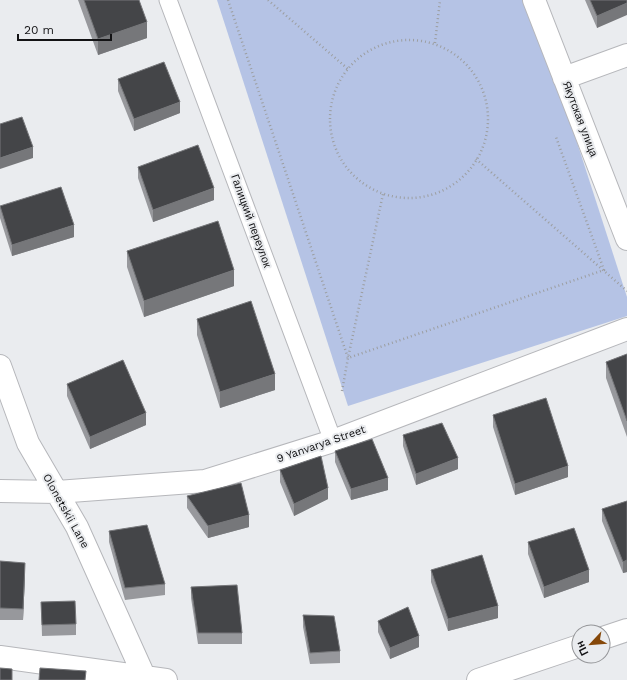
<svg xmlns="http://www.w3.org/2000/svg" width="627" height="680" viewBox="0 0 627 680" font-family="'Work Sans',sans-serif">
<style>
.green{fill:#b5c3e5}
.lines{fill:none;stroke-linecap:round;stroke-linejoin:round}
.lane-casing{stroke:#b6b7bb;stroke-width:19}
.street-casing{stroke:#b6b7bb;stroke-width:24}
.path{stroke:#9c9ea0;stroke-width:2.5;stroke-dasharray:1 3;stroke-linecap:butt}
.lane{stroke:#fff;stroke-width:17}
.street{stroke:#fff;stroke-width:22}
.wall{fill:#97989c}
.shaded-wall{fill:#76777a}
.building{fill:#444548;stroke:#76777a}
.labels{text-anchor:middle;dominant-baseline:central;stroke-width:4;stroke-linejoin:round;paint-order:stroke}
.street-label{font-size:11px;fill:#131315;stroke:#eaecef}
</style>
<rect width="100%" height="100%" fill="#eaecef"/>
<path class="green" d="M217 0H531L627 297V316L348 406Z"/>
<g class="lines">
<g class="lane-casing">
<path id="lane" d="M168 0 333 441"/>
</g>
<g class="street-casing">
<path id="street" d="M534 0 627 239
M564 78 627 55
M0 366 28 443 77 527 144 676
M0 491 57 492 205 481 333 441 627 329
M603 638 627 630
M0 657 166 680
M478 680 579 646"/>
</g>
<path class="path" d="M228 0 348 358 604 270 556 137
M268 0 348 69
M330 119a79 79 0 1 1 158 0a79 79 0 1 1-158 0Z
M435 43 440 0
M476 159 627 291
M342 391 348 358 383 194"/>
<use href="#lane" class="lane"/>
<use href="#street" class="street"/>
</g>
<path class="wall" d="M78 0H139L147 38 98 55Z
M585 0H627L597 28Z
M118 79 180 113 134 131 118 91Z
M138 167 214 200 153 222 138 178Z
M0 206 74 237 12 256 0 218Z
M127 251 234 286 144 317 127 267Z
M197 319 275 390 220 408 197 335Z
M627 354V437L606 378V362Z
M67 384 146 425 90 449 67 396Z
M493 415 568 477 515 495 493 427Z
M403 435 458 469 416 485 403 446Z
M335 451 388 490 351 500 335 462Z
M280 470 328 499 294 516 280 482Z
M187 496 249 527 208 538 187 508Z
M627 501V572L623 573 602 521V509Z
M109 531 165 584V595L125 600 109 542Z
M528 542 589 582 544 598 528 554Z
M0 561 25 575 23 620H0Z
M431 570 498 618 448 631 431 582Z
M191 587 242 633V644H198L191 598Z
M41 602 76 624V635L42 636Z
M303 615 340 651V663L310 664 303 627Z
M378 621 419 647 390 659 378 632Z"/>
<path class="shaded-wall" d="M627 3V15L597 28V16Z
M147 22V38L98 55V39Z
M180 102V113L134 131V119Z
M33 147V158L0 169V158Z
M214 188V200L153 222V210Z
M74 225V237L12 256V245Z
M234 270V286L144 317V301Z
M275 374V390L220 408V392Z
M146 413V425L90 449V437Z
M458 458V469L416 485V474Z
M568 466V477L515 495V484Z
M388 478V490L351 500V489Z
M328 488V499L294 516V504Z
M249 515V527L208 538V526Z
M627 560V572L623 573V562Z
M25 563V575L23 620V609Z
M589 570V582L544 598V587Z
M498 606V618L448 631V619Z
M419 636V647L390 659V648Z"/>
<path class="building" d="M84 0H139L147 22 98 39Z
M590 0H627V3L597 16Z
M164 62 180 102 134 119 118 79Z
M22 117 33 147 0 158V124Z
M198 145 214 188 153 210 138 167Z
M61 187 74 225 12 245 0 206Z
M218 221 234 270 144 301 127 251Z
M251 301 275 374 220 392 197 319Z
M627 354V421L606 362Z
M123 360 146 413 90 437 67 384Z
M546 398 568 466 515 484 493 415Z
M442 423 458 458 416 474 403 435Z
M372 439 388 478 351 489 335 451Z
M321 456 328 488 294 504 280 470Z
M241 483 249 515 208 526 187 496Z
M627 501V560L623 562 602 509Z
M147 525 165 584 125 588 109 531Z
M574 528 589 570 544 587 528 542Z
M482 555 498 606 448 619 431 570Z
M0 561 25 563 23 609 0 608Z
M237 585 242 633H198L191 587Z
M75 601 76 624 42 625 41 602Z
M408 607 419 636 390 648 378 621Z
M303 615 334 616 340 651 310 653Z
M0 668 12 669V680H0Z
M40 668 86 671 85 680H39Z"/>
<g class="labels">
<g class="street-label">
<text transform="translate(580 119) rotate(69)">Якутская улица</text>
<text transform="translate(251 221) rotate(70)">Галицкий переулок</text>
<text transform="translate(321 444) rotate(-19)">9 Yanvarya Street</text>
<text transform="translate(66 511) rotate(61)">Olonetskii Lane</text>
</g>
</g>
<g transform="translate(591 644) rotate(244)"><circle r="19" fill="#eaecef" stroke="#949598"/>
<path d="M0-3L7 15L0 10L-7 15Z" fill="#864809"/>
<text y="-6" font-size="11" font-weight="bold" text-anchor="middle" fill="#131315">Пн</text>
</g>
<path d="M18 34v6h93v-6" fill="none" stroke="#131315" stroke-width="2"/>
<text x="24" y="34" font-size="12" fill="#131315" stroke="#eaecef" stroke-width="3" paint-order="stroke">20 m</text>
</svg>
